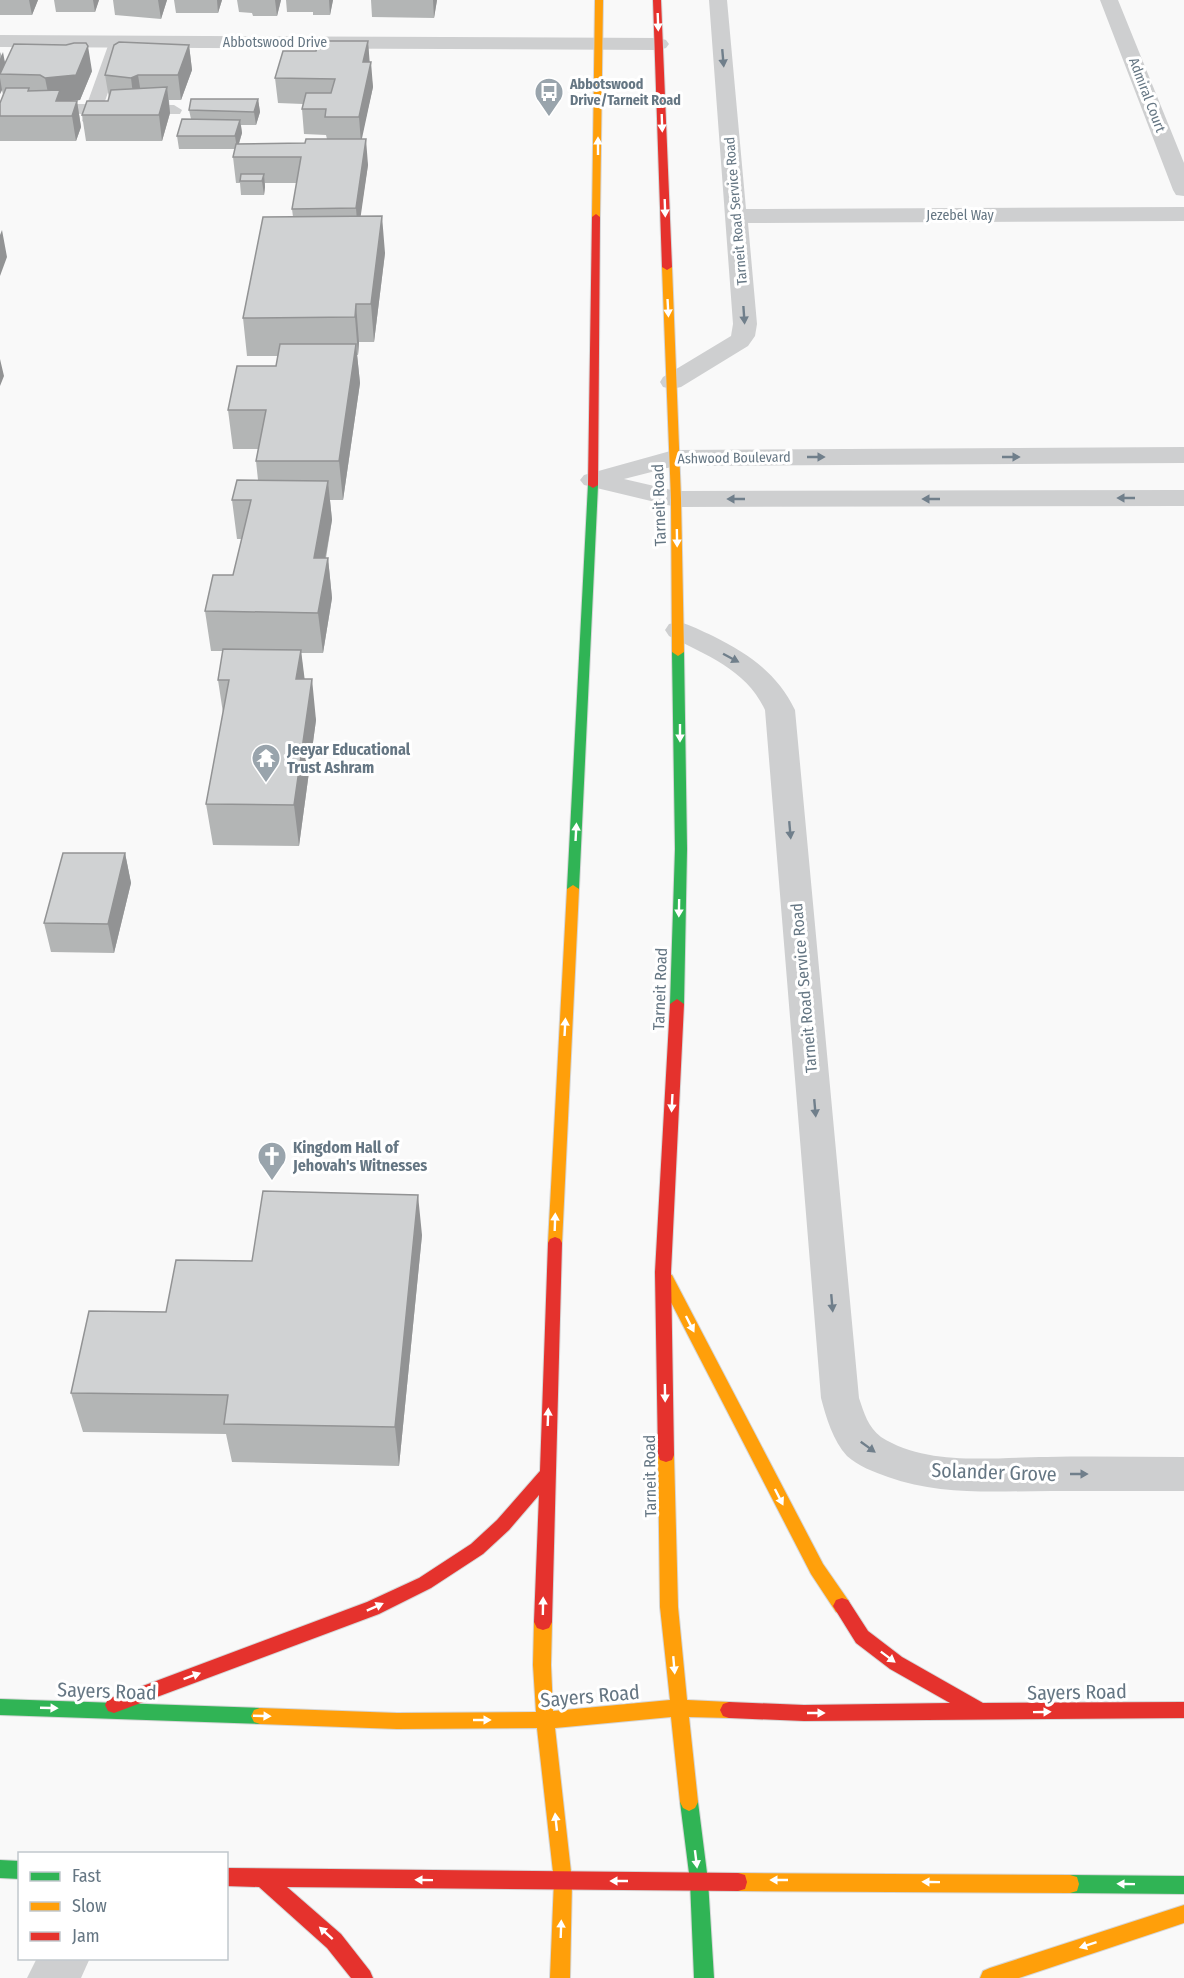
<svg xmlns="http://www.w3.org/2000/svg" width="1184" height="1978" viewBox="0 0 1184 1978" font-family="'Fira Sans Condensed',sans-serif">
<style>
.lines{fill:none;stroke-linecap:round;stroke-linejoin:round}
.fast-casing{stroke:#d5d6d7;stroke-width:2}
.slow-casing{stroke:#d5d6d7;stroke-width:2}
.jam-casing{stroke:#d5d6d7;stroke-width:2}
.lane{fill:#cecfd0;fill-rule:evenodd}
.street{fill:#cecfd0;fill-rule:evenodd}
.fast{fill:#30b455;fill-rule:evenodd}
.slow{fill:#ff9f0a;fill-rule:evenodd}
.jam{fill:#e5322d;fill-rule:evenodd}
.wall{fill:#b3b5b5}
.shaded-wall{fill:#929394}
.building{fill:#d0d2d3;stroke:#929394;stroke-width:1.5}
.oneway{fill:#fff}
.oneway2{fill:#707f8b}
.labels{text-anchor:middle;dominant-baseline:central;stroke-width:6;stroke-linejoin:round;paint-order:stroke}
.far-street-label{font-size:14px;fill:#657683;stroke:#fff}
.far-poi-label{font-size:14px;font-weight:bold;fill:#657683;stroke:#fff;text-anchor:start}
.street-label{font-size:16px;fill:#657683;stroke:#fff}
.poi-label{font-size:16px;font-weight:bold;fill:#657683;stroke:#fff;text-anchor:start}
.near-street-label{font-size:20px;fill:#657683;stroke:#fff}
</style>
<rect width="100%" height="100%" fill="#f9f9f9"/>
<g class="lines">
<g class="fast-casing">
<path id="fast" d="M593 482 598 485 579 889 573 893 567 889 588 485Z
M678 648 684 652 687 849 684 1004 677 1009 670 1004 675 849 672 652Z
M0 1699 260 1708 266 1710 269 1716 266 1722 260 1724 0 1715Z
M689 1793 695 1796 698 1802 708 1881 714 1978H694L690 1881 680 1802 683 1796Z
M0 1860 20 1861V1879L0 1878Z
M1070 1875 1184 1876V1894L1070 1893 1063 1891 1061 1884 1063 1877Z"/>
</g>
<g class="slow-casing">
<path id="slow" d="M595 0H603L600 217 596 220 592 217Z
M667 264 672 267 681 499 684 652 678 656 672 652 671 499 662 267Z
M573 885 579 889 562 1243 560 1247 555 1249 550 1247 548 1243 567 889Z
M667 1273 672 1275 823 1564 848 1600 851 1606 848 1612 842 1614 836 1612 811 1574 659 1279 662 1275Z
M666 1448 672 1450 674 1455 678 1607 687 1700 729 1702 735 1704 738 1710 735 1716 729 1718 689 1717 698 1802 695 1808 689 1811 683 1808 680 1802 671 1717 555 1728 572 1881 570 1978H550L554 1881 537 1728 397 1729 260 1724 254 1722 251 1716 254 1710 260 1708 397 1713 536 1712 533 1665 534 1622 537 1616 543 1614 549 1616 552 1622 551 1665 553 1711 670 1700 660 1607 658 1455 660 1450Z
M738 1873 1070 1875 1077 1877 1079 1884 1077 1891 1070 1893 738 1891 731 1889 729 1882 731 1875Z
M1184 1905V1923L1019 1978H980L983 1971 990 1968Z"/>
</g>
<g class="jam-casing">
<path id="jam" d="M653 0H661L672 267 667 270 662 267Z
M596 214 600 217 598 485 593 488 588 485 592 217Z
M677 999 684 1004 671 1272 674 1455 672 1460 666 1462 660 1460 658 1455 655 1272 670 1004Z
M555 1237 560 1239 562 1243 552 1622 549 1628 543 1630 537 1628 534 1622 539 1495 509 1530 483 1554 431 1588 379 1614 114 1713 108 1711 105 1705 108 1699 367 1602 419 1578 471 1544 497 1520 540 1471 548 1243 550 1239Z
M842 1598 848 1600 868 1631 902 1657 983 1703 1184 1702V1718L804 1721 729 1718 723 1716 720 1710 723 1704 729 1702 804 1705 950 1703 890 1669 856 1643 833 1606 836 1600Z
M226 1868 738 1873 745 1875 747 1882 745 1889 738 1891 287 1887 341 1934 370 1971 373 1978H351L327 1948 259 1887 226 1886Z"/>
</g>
<path class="lane" d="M117 38 125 43 104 104 174 105 182 110 180 114H101L96 125 90 126 82 121 84 114 37 113 35 109 37 105 43 104H87L109 43Z"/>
<path class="street" d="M709 0H727L746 209 1184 207V221L748 223 757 324 755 336 748 346 681 387 672 389 663 387 660 382 663 377 731 336 733 324Z
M1100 0H1118L1184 163V196L1176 195 1173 190Z
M0 35 659 38 666 40 669 44 666 48 659 50 0 47Z
M1184 447V463L675 466 624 479 676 491 1184 490V506L676 507 584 485 580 480 584 475 674 450Z
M679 622C691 625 702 631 713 636 749 654 777 673 795 710L859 1398C864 1413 868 1427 881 1437 928 1467 994 1457 1047 1457 1093 1456 1138 1457 1184 1457V1491C1140 1491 1095 1491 1051 1491 995 1491 941 1496 888 1477 874 1472 858 1466 847 1456 833 1441 826 1417 821 1398L765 710C747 670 706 655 669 636L665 630 669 624Z
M37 1958H90L81 1978H27Z"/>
<use href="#fast" class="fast"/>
<use href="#slow" class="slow"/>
<use href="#jam" class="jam"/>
</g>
<path class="wall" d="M0 0H38L32 15H0Z
M54 0H99L95 12H56Z
M113 0H167L161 19 115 15Z
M174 0H222L218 13H176Z
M237 0H281L277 16H253L252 13 239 12Z
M286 0H333L330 15H313V12H287Z
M371 0H437L434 18 372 17Z
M368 41 369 62 373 87 361 139 368 165 360 216 385 253 374 342H359L358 355H357L360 383 343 500H330L332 520 326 558H328L332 598 323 653H301L304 679 316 720 299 846 213 845 206 804 223 713 218 680 223 651H211L205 611 233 575 242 539H237L232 500 258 480 256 461 258 449H233L228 410 276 366 278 356H247L243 318 293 217 292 209 297 183H265V187L264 195H241L240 183H236L233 157 235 149H179L177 136 191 119 189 110 258 99 260 112 256 125H241L242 133 239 144 305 143 327 139 326 135 304 134 302 109 303 104 278 103 275 78 316 51Z
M189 45 192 70 181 100H169L170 113 162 141H86L82 115 108 101 109 98 105 75Z
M0 52 5 62 92 71 80 100 68 101H77L81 127 76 141H0V103L3 95 2 90 0 94Z
M125 853 131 883 114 953 51 952 44 923Z
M422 1235 399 1466 232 1462 226 1434 83 1432 71 1393 166 1312 252 1261Z"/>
<path class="shaded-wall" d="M29 0H38L32 15Z
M93 0H99L95 12Z
M158 0H167L161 19Z
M217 0H222L218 13Z
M275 0H281L277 16Z
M329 0H333L330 15Z
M433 0H437L434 18Z
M368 41 370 66 363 62Z
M189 45 192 70 181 100 178 75Z
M88 46 92 71 80 100 50 103 45 78Z
M3 52 7 74H0V59Z
M371 62 373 87 361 143 359 117Z
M138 75 142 100 134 103 131 78Z
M0 78 2 90 0 94Z
M167 87 170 113 162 141 159 115Z
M258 99 260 112 256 125 254 112Z
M77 101 81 127 76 141 72 116Z
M240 120 242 133 237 149 235 136Z
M366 139 368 165 358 235 356 208Z
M264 174 265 187 264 195 262 181Z
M382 216 385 253 374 342 371 304Z
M2 230 7 257 0 276V235Z
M356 304 359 342 358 355 355 317Z
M356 344 360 383 343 500 339 461Z
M0 359 4 376 0 386Z
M328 481 332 520 318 598 314 558Z
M328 558 332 598 323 653 318 613Z
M301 650 306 690 296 679Z
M312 679 316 720 299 846 294 805Z
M125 853 131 883 114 953 108 924Z
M418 1195 422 1235 399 1466 395 1427Z"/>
<path class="building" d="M319 41H368L363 62H371L359 117H325L326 109H302L306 93H331L335 79 275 78 283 51H316Z
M119 42 189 45 178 75H138L131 78 105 75 114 45Z
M74 43H86L88 46 76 75 45 78 40 75 0 74 14 44 66 45Z
M167 87 159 115H82L87 101H108L111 90Z
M6 88H29L28 91 60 90 56 101H77L72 116H0V103Z
M191 99H258L254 112 189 110Z
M182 119 240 120 235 136H177Z
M306 139H366L356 208 292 209 301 157H233L236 144 305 143Z
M241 174H264L262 181H240Z
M382 216 371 304H356L355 317 243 318 263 217Z
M280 344H356L339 461H256L266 410H228L237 366H276Z
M237 480 328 481 314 558H328L318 613 205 611 213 575H233L251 500H232Z
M223 649 301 650 296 679H312L294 805 206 804 229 680H218Z
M63 853H125L108 924 44 923Z
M263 1191 418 1195 395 1427 224 1424 228 1395 71 1393 89 1311 166 1312 176 1260 252 1261Z"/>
<defs><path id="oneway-solid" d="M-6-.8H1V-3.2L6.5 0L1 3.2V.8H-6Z" transform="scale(1.5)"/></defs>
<g class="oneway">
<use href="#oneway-solid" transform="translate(658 22) rotate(88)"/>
<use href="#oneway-solid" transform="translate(662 123) rotate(88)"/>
<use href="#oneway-solid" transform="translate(598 146) rotate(-90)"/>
<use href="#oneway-solid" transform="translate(665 208) rotate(88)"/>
<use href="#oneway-solid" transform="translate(668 308) rotate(87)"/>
<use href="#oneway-solid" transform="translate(677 538) rotate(89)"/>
<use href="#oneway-solid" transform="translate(680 733) rotate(90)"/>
<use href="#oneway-solid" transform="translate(576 832) rotate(-87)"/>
<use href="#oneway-solid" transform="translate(679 908) rotate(91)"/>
<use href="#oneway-solid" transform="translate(565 1027) rotate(-87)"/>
<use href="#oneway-solid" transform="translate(672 1103) rotate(93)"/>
<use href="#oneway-solid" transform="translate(555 1222) rotate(-88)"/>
<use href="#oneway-solid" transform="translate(690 1324) rotate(63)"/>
<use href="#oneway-solid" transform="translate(665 1393) rotate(89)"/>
<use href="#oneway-solid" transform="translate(548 1417) rotate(-88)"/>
<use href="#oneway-solid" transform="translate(779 1497) rotate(63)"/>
<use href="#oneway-solid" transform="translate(543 1606) rotate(-89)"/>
<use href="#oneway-solid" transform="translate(375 1607) rotate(-24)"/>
<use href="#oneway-solid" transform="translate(888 1657) rotate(37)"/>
<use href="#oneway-solid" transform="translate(674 1665) rotate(85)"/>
<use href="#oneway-solid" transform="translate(192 1676) rotate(-20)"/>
<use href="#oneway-solid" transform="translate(49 1708) rotate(2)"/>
<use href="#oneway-solid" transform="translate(1042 1712) rotate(-1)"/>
<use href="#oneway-solid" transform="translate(816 1713)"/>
<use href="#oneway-solid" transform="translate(262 1716) rotate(2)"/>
<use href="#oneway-solid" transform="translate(482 1720)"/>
<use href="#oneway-solid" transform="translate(556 1822) rotate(-96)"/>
<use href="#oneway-solid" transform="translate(696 1859) rotate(83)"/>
<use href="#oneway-solid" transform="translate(424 1880) rotate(-179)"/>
<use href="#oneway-solid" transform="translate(779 1880) rotate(180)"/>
<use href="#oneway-solid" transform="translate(619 1881) rotate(180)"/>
<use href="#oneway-solid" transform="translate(931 1882) rotate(-179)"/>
<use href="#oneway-solid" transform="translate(1126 1884) rotate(-179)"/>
<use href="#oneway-solid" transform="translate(561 1929) rotate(-88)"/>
<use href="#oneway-solid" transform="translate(326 1933) rotate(-138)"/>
<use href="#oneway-solid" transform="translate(1088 1945) rotate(162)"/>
</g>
<g class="oneway2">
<use href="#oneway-solid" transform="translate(723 58) rotate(85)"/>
<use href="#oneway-solid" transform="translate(744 315) rotate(86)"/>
<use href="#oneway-solid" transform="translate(816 457)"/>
<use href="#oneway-solid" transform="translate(1011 457)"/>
<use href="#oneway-solid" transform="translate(1126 498) rotate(180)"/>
<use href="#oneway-solid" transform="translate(736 499) rotate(-180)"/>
<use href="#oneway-solid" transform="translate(931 499) rotate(180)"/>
<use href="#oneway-solid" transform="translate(731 658) rotate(28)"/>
<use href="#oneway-solid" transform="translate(790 830) rotate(85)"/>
<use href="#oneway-solid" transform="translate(815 1108) rotate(85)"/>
<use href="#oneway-solid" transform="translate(832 1303) rotate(85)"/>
<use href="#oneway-solid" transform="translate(868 1447) rotate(36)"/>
<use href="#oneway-solid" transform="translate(1079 1474)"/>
</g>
<defs>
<g id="bus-pin" transform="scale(1.5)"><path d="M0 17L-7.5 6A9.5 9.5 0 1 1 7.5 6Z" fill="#99a4ac" stroke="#fff"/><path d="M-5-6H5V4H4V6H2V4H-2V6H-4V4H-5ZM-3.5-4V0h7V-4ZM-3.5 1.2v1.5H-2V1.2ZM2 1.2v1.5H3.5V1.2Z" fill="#fff"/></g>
<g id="temple-pin" transform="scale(1.5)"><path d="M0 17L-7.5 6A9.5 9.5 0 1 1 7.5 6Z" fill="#99a4ac" stroke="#fff"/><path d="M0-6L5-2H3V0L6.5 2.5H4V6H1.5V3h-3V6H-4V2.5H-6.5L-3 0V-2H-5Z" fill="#fff"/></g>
<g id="church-pin" transform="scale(1.5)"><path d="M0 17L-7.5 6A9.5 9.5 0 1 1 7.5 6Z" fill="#99a4ac" stroke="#fff"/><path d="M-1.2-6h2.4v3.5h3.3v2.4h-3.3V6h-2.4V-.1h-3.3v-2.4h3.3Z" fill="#fff"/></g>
</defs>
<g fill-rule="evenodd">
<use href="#bus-pin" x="549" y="92"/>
<use href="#temple-pin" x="266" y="758"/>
<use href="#church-pin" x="272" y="1156"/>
</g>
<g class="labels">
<g class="far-street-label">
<text x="275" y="42">Abbotswood Drive</text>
<text transform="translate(1147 95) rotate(69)">Admiral Court</text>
<text transform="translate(736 211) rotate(-95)">Tarneit Road Service Road</text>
<text x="960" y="215">Jezebel Way</text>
<text transform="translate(734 458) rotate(-1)">Ashwood Boulevard</text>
</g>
<g class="far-poi-label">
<text x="570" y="84">Abbotswood<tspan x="570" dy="16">Drive/Tarneit Road</tspan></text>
</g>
<g class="street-label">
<text transform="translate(659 505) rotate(-92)">Tarneit Road</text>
<text transform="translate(804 988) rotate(-95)">Tarneit Road Service Road</text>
<text transform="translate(660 989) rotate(-88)">Tarneit Road</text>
<text transform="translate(650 1476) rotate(-91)">Tarneit Road</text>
</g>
<g class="poi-label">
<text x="287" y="749">Jeeyar Educational<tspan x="287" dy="18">Trust Ashram</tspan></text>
<text x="293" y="1147">Kingdom Hall of<tspan x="293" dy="18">Jehovah's Witnesses</tspan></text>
</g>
<g class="near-street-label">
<text transform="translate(994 1472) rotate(2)">Solander Grove</text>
<text transform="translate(107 1691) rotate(2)">Sayers Road</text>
<text transform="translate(1077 1692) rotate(-1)">Sayers Road</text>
<text transform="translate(590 1696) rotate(-5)">Sayers Road</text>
</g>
</g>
<rect x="18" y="1852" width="210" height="108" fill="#ffffff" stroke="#c1c8cd" stroke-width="1.5"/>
<rect x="30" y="1872" width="30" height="9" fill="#30b455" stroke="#c1c8cd" stroke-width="1.5"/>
<text x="72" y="1882" font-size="18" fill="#657683">Fast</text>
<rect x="30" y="1902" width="30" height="9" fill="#ff9f0a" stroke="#c1c8cd" stroke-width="1.5"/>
<text x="72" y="1912" font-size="18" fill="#657683">Slow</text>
<rect x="30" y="1932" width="30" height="9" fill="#e5322d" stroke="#c1c8cd" stroke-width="1.5"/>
<text x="72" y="1942" font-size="18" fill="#657683">Jam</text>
</svg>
